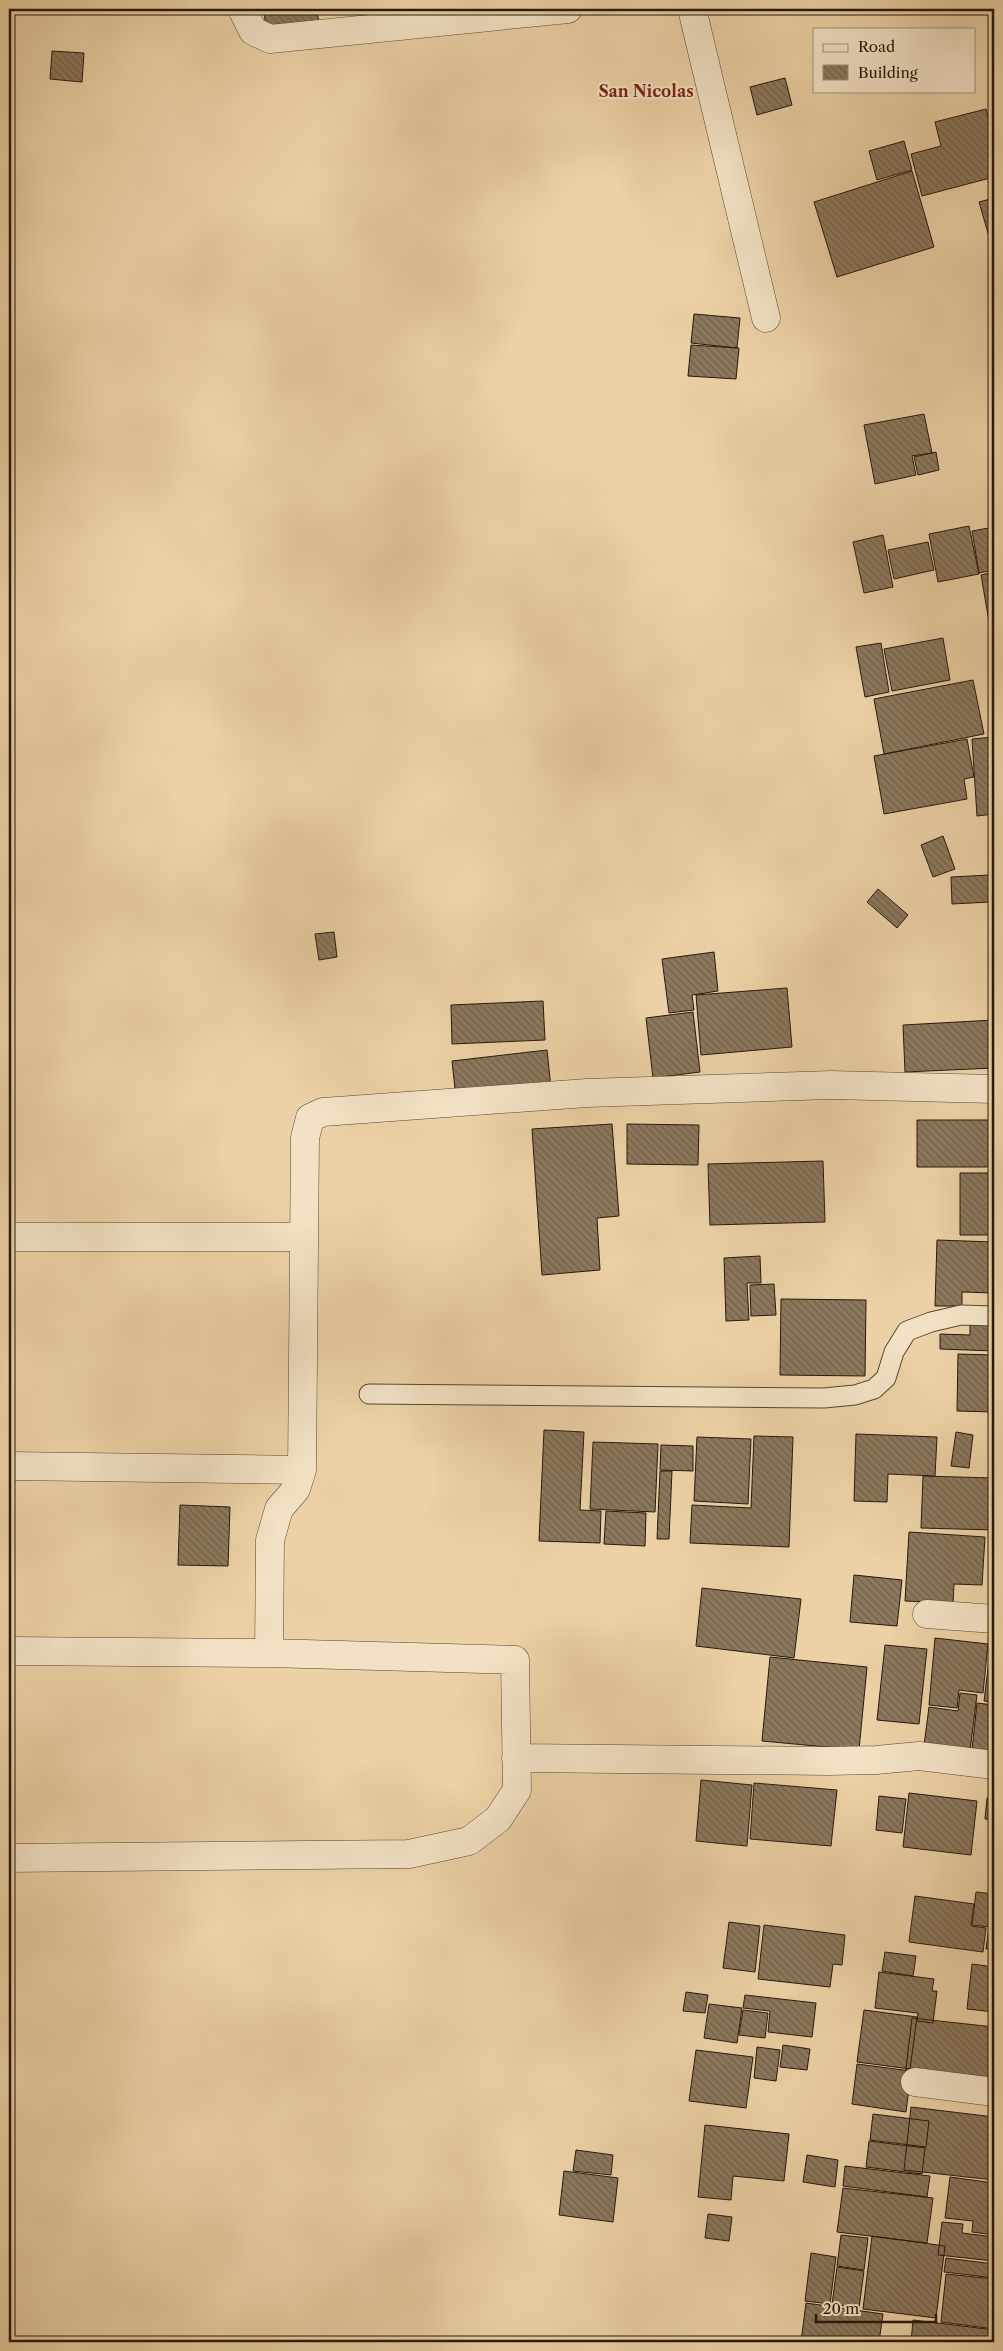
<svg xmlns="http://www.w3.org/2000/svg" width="1003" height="2351" viewBox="0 0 1003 2351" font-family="'Libre Caslon Text',serif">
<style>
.building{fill:url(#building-back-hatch);stroke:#26180f}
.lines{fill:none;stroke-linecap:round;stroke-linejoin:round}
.service-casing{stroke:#574634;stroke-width:21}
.minor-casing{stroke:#574634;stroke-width:29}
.service{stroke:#f2e1c4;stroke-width:19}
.minor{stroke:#f2e1c4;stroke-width:28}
.labels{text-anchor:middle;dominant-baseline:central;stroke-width:4.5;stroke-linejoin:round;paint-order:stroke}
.quarter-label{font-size:16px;font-weight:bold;fill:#7a1f14;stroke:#f2e1c4}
</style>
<defs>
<pattern id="building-back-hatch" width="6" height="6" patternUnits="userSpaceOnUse" patternTransform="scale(1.25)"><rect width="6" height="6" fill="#8c785d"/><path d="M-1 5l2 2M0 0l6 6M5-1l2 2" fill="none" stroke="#72614b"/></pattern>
</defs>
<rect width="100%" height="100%" fill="#ebd1a5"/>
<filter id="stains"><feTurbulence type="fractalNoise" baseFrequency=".004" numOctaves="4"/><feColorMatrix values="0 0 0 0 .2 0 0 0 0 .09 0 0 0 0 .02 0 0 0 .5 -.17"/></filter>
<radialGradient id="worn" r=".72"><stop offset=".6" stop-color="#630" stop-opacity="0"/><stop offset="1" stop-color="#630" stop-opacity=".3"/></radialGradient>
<path class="building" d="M264 9H317L319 25 266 31Z
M52 51 84 53 82 82 50 79Z
M785 78 792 105 757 115 750 87Z
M986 109 994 141V177L922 196 911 154 941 146 935 122Z
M904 141 912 170 877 180 869 151Z
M912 171 934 247 837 277 814 202Z
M994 198V239L990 240 979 202Z
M694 314 740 318 737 348 691 343Z
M691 345 739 348 736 379 688 376Z
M924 414 932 453 912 456 916 475 875 484 864 425Z
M936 452 939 470 918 475 914 457Z
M969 526 979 574 938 582 929 534Z
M994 527V570L979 573 972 531Z
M883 535 893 587 864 593 853 542Z
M928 542 934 570 894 579 888 550Z
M994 572V633H991L981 575Z
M943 638 950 680 892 691 884 649Z
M881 643 889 692 865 697 856 647Z
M989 652H994V682H992Z
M973 680 984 734 884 754 874 699Z
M994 737V814L977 816 972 739Z
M967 739 974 777 964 779 967 799 884 814 874 756Z
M943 836 955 869 933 877 921 845Z
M989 875 990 902 952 904 951 877Z
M878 889 908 915 897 928 867 902Z
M334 932 337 957 319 960 315 934Z
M714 952 718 991 692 995 694 1010 669 1013 662 959Z
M787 988 792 1047 701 1055 696 995Z
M543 1001 545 1040 452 1044 451 1005Z
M693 1012 700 1072 653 1078 646 1018Z
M994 1020V1068L905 1072 903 1025Z
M547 1050 551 1088 456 1098 452 1061Z
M917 1120H994V1167H917Z
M612 1124 619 1216 597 1218 600 1270 542 1275 532 1129Z
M627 1124 699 1125 698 1165 627 1164Z
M823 1161 825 1222 710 1225 708 1164Z
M960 1173H994V1235H960Z
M937 1240 994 1242V1293L962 1292V1306H935Z
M760 1256 761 1283H747L749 1320 726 1321 724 1258Z
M774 1284 776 1315 751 1316 750 1285Z
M781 1299 866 1300 865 1376 780 1375Z
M970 1322H994V1351L940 1349V1334L970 1335Z
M958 1354 994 1355V1412L957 1411Z
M544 1430 584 1432 580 1510 601 1511 600 1543 539 1541Z
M956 1432 973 1435 969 1468 951 1466Z
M856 1434 937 1437 935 1476 888 1474 887 1502 854 1501Z
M754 1436 793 1437 789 1547 690 1543 692 1505 751 1508Z
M697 1437 751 1439 748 1504 694 1501Z
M593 1442 658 1444 655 1512 590 1509Z
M661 1445 693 1446V1471L660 1470Z
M660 1471H672L669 1539H657Z
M923 1476 994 1478V1530L921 1528Z
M180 1505 230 1507 228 1566 178 1565Z
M606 1511 646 1513 645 1546 604 1544Z
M909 1532 985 1537 982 1585 954 1584 953 1603 905 1601Z
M854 1575 902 1580 897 1626 850 1622Z
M702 1588 801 1599 794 1658 696 1646Z
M935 1638 988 1644 983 1693 959 1690 957 1708 929 1705Z
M991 1644 994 1645V1702L984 1701Z
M885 1645 927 1649 919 1724 877 1720Z
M770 1657 867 1667 859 1750 762 1741Z
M960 1693 977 1695 969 1759 923 1753 929 1707 958 1711Z
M977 1703 994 1705V1761L971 1759Z
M701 1780 752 1785 747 1846 696 1841Z
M754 1783 837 1790 831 1846 750 1839Z
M909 1793 977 1801 971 1855 903 1847Z
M879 1796 906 1799 902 1833 876 1830Z
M987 1798 994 1799V1820L985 1819Z
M976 1892 994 1894V1949H986L989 1927 972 1925Z
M915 1896 974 1904 971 1926 986 1928 983 1952 909 1942Z
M729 1922 760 1926 755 1972 723 1968Z
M764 1925 845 1935 842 1965 833 1964 830 1987 758 1979Z
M885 1952 916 1956 913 1976 882 1971Z
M972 1964 994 1967V2012L967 2009Z
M879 1972 934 1979 932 1991H937L933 2023 917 2021 918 2013 875 2008Z
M686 1992 708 1995 705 2013 683 2011Z
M745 1995 816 2003 812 2037 768 2032 770 2011 743 2008Z
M709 2004 742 2008 737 2043 704 2038Z
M743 2010 768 2013 765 2038 739 2035Z
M864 2010 917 2017 910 2069 857 2062Z
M912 2018 994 2027V2087L905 2077Z
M783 2045 810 2049 807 2070 780 2067Z
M757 2047 780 2050 776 2081 754 2078Z
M696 2050 753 2057 746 2108 689 2101Z
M857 2064 911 2071 906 2112 852 2104Z
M911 2107 994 2117V2180L904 2170Z
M873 2114 929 2121 926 2147 870 2140Z
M705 2125 789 2134 784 2181 733 2176 731 2200 698 2197Z
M869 2141 925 2148 922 2174 866 2167Z
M576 2150 613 2155 611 2175 573 2171Z
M807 2155 838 2160 835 2187 803 2182Z
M845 2166 930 2176 927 2197 843 2186Z
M564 2171 618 2178 613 2222 559 2215Z
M950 2177 994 2183V2235L972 2232 973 2221 945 2218Z
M843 2188 933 2198 927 2243 837 2232Z
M708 2214 732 2217 729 2241 705 2238Z
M942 2222 963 2224 962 2233 994 2237V2261L938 2255Z
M841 2235 868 2238 864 2270 837 2266Z
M872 2236 945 2246 936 2318 863 2309Z
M811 2253 836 2257 830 2304 805 2301Z
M946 2258 994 2264V2278L944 2272Z
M837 2267 864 2271 859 2308 832 2304Z
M946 2274 994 2279V2329L941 2322Z
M806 2303 883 2314 879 2342H801Z
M913 2320 994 2330V2342H911Z"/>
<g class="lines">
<g class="service-casing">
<path id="service" d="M369 1394 824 1398 855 1395 874 1389 886 1378 894 1352 907 1331 931 1322 961 1315 994 1316"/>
</g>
<g class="minor-casing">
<path id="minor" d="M242 9 253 31 270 39 568 9
M692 9 766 318
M9 1237H304
M9 1466 302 1470
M927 1614 994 1619
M9 1651 269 1653 515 1660 517 1790 498 1819 469 1841 409 1854 9 1858
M269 1653 270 1540 279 1509 296 1489 302 1470 305 1138 310 1118 323 1112 587 1093 831 1085 994 1089
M516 1758 828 1761 876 1760 919 1756 994 1765
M915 2082 994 2092"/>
</g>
<use href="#service" class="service"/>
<use href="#minor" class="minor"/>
</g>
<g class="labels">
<g class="quarter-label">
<text x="646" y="91">San Nicolas</text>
</g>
</g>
<rect width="1003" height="2351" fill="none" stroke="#ebd1a5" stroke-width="30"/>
<rect x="10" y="10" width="983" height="2331" fill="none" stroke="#26180f" stroke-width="2.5"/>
<rect x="15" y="15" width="973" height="2321" fill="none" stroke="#26180f"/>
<rect x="813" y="28" width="162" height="65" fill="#f2e1c4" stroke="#a0917c"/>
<rect x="823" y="44" width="25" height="8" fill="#f2e1c4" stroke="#a0917c"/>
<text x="858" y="52" font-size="15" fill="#26180f">Road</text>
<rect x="823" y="65" width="25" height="15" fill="url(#building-back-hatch)" stroke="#a0917c"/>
<text x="858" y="78" font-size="15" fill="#26180f">Building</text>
<path d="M816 2314v8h120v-8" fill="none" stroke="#26180f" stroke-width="2.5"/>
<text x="823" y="2314" font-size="15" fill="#26180f" stroke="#f2e1c4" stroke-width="4" paint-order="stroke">20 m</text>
<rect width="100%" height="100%" filter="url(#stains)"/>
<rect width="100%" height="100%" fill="url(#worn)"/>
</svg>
